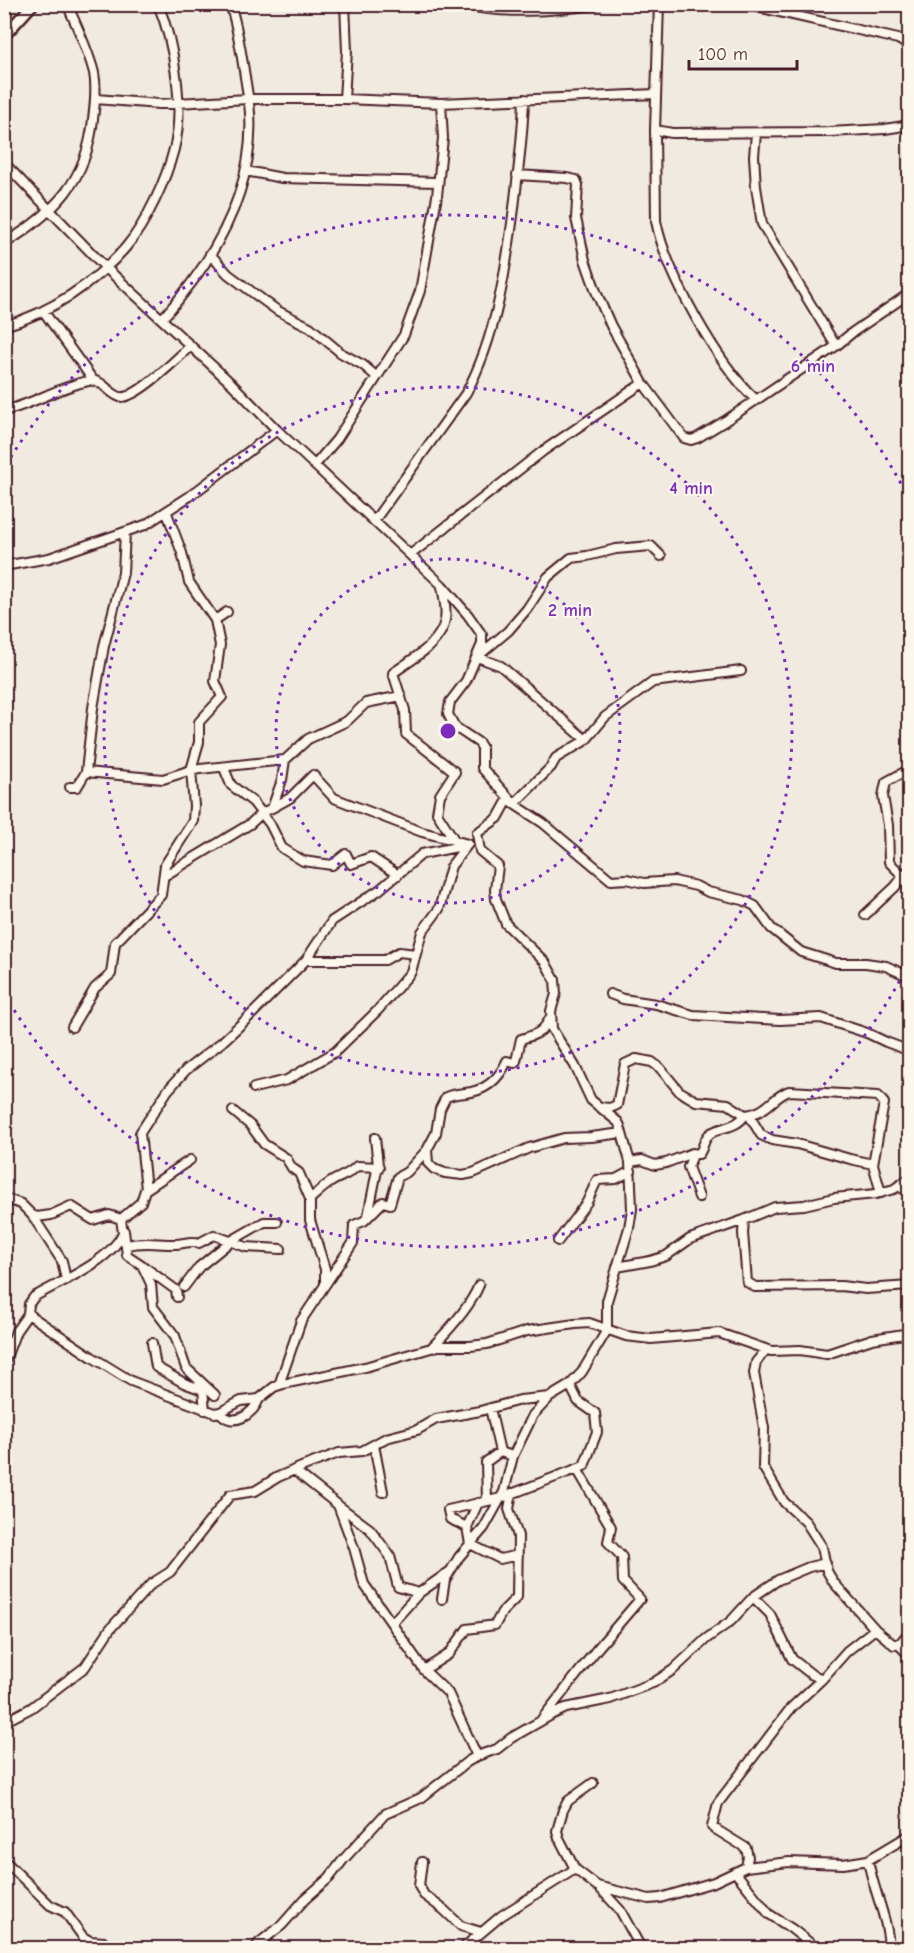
<svg xmlns="http://www.w3.org/2000/svg" width="914" height="1953" viewBox="0 0 914 1953" font-family="'Comic Neue',sans-serif">
<style>
.lines{fill:none;stroke-linecap:round;stroke-linejoin:round}
.minor-casing{stroke:#4a1f2b;stroke-width:12}
.tertiary-casing{stroke:#4a1f2b;stroke-width:14}
.minor{stroke:#fbf7ec;stroke-width:8}
.tertiary{stroke:#fbf7ec;stroke-width:9}
.ring{fill:none;stroke:#7b2cbf;stroke-width:3;stroke-dasharray:3 6}
.centre{fill:#7b2cbf;stroke:#fbf7ec;stroke-width:3}
.ring-label{font-size:18px;text-anchor:middle;font-weight:bold;fill:#7b2cbf;stroke:#fbf7ec;stroke-width:4.5;stroke-linejoin:round;paint-order:stroke}
</style>
<rect width="100%" height="100%" fill="#f0eae0"/>
<filter id="ink" filterUnits="userSpaceOnUse"><feTurbulence type="fractalNoise" baseFrequency=".0167" numOctaves="2"/><feDisplacementMap in="SourceGraphic" scale="12" xChannelSelector="R" yChannelSelector="G"/><feConvolveMatrix kernelMatrix="1 2 1 2 8 2 1 2 1" color-interpolation-filters="sRGB"/></filter>
<g filter="url(#ink)">
<g class="lines">
<g class="minor-casing">
<path id="minor" d="M458 4C504 15 554 11 600 4
M659 4 655 130 656 221C666 273 717 363 755 399
M744 4 898 39 910 46
M96 99 159 104 248 99H344L441 103 656 94
M344 99 347 51 345 4
M655 130 672 133 829 132 885 129 910 125
M756 133 754 156 756 187 762 224 836 346
M4 163 105 267 232 384 277 430 442 585 468 615 482 635V644L466 681 450 702 448 714 450 718 455 727 479 743 482 748V768L514 804 543 823 611 880 627 879 644 883 674 881 696 886 708 892 743 900 755 906 771 928 801 952 836 963H866L886 966 910 977
M246 171 282 178 437 182
M517 175 567 178 576 180 578 185 576 218 585 260 597 294 611 326 643 383 684 438 691 440 697 438 725 421 836 346 853 332 910 293
M4 244C55 212 87 181 93 119 95 104 97 88 94 73 88 49 77 27 67 4
M210 254 228 274 252 292 278 311 310 327 341 353 363 365 377 377
M44 312 93 380
M162 319C213 262 255 192 250 113 249 101 247 89 245 77 241 52 238 28 230 4
M4 326C50 313 95 283 126 247 147 222 166 180 174 149 185 108 174 43 158 4
M4 411C33 404 59 387 88 381 102 378 108 393 120 397 135 400 179 357 190 346
M315 465 337 439 404 335 420 291 437 196 443 138 441 103
M167 513 182 553 189 582 215 620
M374 521 466 393C496 338 506 270 514 208 518 172 523 136 524 99
M410 555 543 451 643 383
M4 566 49 558 145 525 190 496 277 430
M442 587C444 597 447 609 445 620 441 644 411 660 393 673L405 710 406 734 455 772 440 795 437 813 455 841
M586 740 501 666 477 657 508 631 527 609 548 577 571 558 587 556 616 549 651 546 661 556
M224 768 231 785 253 802 270 824 282 848 303 861 332 865 346 854 351 864 371 857 398 875
M910 769 886 782 883 796 888 825 889 862 903 876 910 888
M86 772 93 708 104 646 123 573 125 532
M70 787H77L86 772 163 779 191 770 199 742V722L222 697 215 681 220 645 215 620 227 612
M514 804 551 767 556 758 586 740 605 717 653 682 741 671
M272 808 290 798 313 775 334 798 422 832 468 844
M164 876 250 824 262 813 272 808 282 780 285 760
M865 915 895 887 910 868
M306 960 332 921 379 890 422 854 467 845
M610 994 623 999 656 1004 693 1015 780 1020 821 1018 867 1033 886 1042 910 1051
M550 1018C543 1033 535 1035 521 1039L516 1061 514 1063 507 1061C499 1079 485 1091 465 1093 458 1094 453 1094 446 1097L440 1109 436 1133 427 1150 428 1163 434 1169 445 1173 463 1175 473 1173 529 1148 564 1138 591 1137 622 1133
M72 1027 95 988 111 974 115 943 161 895 165 865 193 821 194 806 191 770 285 760 308 739 347 721 366 703 401 696
M254 1088 287 1080 335 1052 377 1011 411 972 422 932 439 909 451 866 468 844
M599 1107 610 1108 617 1105 625 1064 636 1059 652 1062 660 1068 679 1091 696 1101 728 1104 745 1115C768 1113 772 1097 789 1091L878 1096 884 1103 873 1164 881 1193
M233 1111 251 1126 264 1144 286 1158 292 1168 299 1173 310 1199
M749 1115 761 1135 772 1140 797 1144 850 1159 873 1164
M693 1155 688 1167 699 1197
M630 1162 642 1160 655 1165 666 1163 692 1153 699 1154C704 1148 703 1138 711 1133 723 1126 737 1128 745 1115
M899 1186 910 1194
M146 1189 140 1133 168 1090 186 1070 222 1042 254 1012 306 960H385L399 952 416 954
M4 1198 21 1204 32 1215 37 1217 51 1215 71 1206 93 1220 109 1215 121 1219 123 1233C110 1262 61 1281 34 1297L29 1304 28 1314 92 1357 131 1381 215 1413 220 1412 241 1401 259 1399 274 1387 283 1384 365 1367 438 1346H470L487 1344 527 1331 575 1324 589 1323 626 1336 651 1339 719 1333 771 1351 800 1350 827 1354 872 1339 910 1333
M32 1215 62 1261 66 1280
M368 1216 378 1165 375 1138
M121 1219 141 1202 145 1190 190 1160
M744 1220 743 1233 747 1282 755 1287 841 1286 866 1289 910 1286
M124 1231 127 1255 142 1265 151 1284 153 1307 175 1336 186 1368 215 1395
M558 1241 587 1202 597 1180 616 1179 631 1171
M126 1245C146 1241 155 1244 175 1244 184 1244 191 1240 199 1243L214 1235 246 1247 281 1249
M143 1266 176 1290 177 1297
M617 1267 650 1261 666 1256 690 1239 744 1220 775 1207 804 1205 834 1198 876 1194 894 1189 910 1178
M325 1285 353 1243 354 1225 364 1221 383 1202 390 1204 398 1177 407 1172 427 1150
M184 1287 199 1267 231 1241 264 1222H277
M152 1343 156 1367 184 1383 203 1390 205 1410
M432 1347C448 1331 471 1305 479 1285
M766 1350 756 1362 754 1373 764 1428 763 1467 784 1502 806 1522 822 1547 827 1571 834 1583 875 1629 894 1645 901 1642 910 1631
M4 1363 16 1331 28 1314
M279 1385 301 1321 325 1285V1269L310 1220V1199C317 1193 323 1187 331 1182 340 1176 349 1175 357 1166L379 1167
M490 1408 500 1452 513 1456
M220 1412C233 1429 253 1414 259 1399
M374 1445 383 1492
M294 1470 338 1505 354 1548 364 1584 424 1670 448 1693 477 1756
M487 1501 486 1462 500 1452
M339 1506 370 1529 390 1556 398 1587 419 1593 449 1572
M467 1527 478 1503
M518 1555 500 1559 470 1544 467 1527 450 1519 448 1510 501 1498 584 1466 597 1432 595 1413 578 1401 570 1385
M753 1597 770 1614 792 1659 811 1674 822 1679
M442 1599 445 1580 459 1557 484 1528 504 1492 513 1456 533 1415 550 1397 570 1385 582 1372 607 1330V1301L629 1228 632 1209 630 1162 620 1126 618 1122 591 1100 575 1066 552 1029 551 1011 556 994 555 980 545 962 506 924 496 899 495 890 498 866 480 851 477 833 498 818 509 798
M392 1623 419 1593
M898 1644 910 1656
M424 1670 449 1654 467 1629 495 1625 502 1612 517 1597 518 1536 509 1509 512 1493
M542 1719 597 1649 640 1599 623 1581 622 1557 608 1542 611 1527 577 1469
M4 1722 31 1708 85 1667 110 1629 151 1584 170 1572 230 1495 255 1491 278 1477 304 1466 339 1453 362 1451 386 1438 417 1430 436 1419 480 1411 520 1400 550 1397
M593 1783 568 1801 563 1810 557 1831 559 1838 575 1869 597 1886 649 1899 660 1898 714 1882 746 1867 789 1862 843 1864 868 1860 910 1835
M4 1860 50 1905 65 1912 83 1937 90 1941 104 1942 112 1948
M868 1860C873 1890 888 1918 889 1948
M422 1862 419 1886 424 1895 443 1909 461 1926 481 1932
M746 1867 748 1857 746 1848 712 1827 718 1803 791 1708 822 1679 847 1651 875 1629
M735 1872 769 1914 792 1929 816 1948
M598 1886 620 1910 641 1948
M255 1948 259 1943 282 1925 305 1899 329 1878 343 1860 385 1814 421 1798 467 1762 477 1756 497 1749 511 1738 553 1714 566 1708 610 1699 653 1683 673 1670 706 1639 731 1621 753 1597 778 1580 809 1567 826 1563
M463 1948 501 1916 575 1869
M902 1948 910 1940"/>
</g>
<g class="tertiary-casing">
<path id="tertiary" d="M4 36 33 4"/>
</g>
<use href="#minor" class="minor"/>
<use href="#tertiary" class="tertiary"/>
</g>
</g>
<g class="ring">
<circle cx="448" cy="731" r="172"/>
<circle cx="448" cy="731" r="344"/>
<path d="M908 965A516 516 0 0 1 6 997M6 465A516 516 0 0 1 908 497"/>
</g>
<circle cx="448" cy="731" r="9" class="centre"/>
<g class="ring-label">
<text x="813" y="372">6 min</text>
<text x="691" y="494">4 min</text>
<text x="570" y="616">2 min</text>
</g>
<rect width="914" height="1953" fill="none" stroke="#fbf7ec" stroke-width="24"/>
<rect x="12" y="12" width="890" height="1929" fill="none" stroke="#4a1f2b" stroke-width="2" filter="url(#ink)"/>
<path d="M689 60v9h108v-9" fill="none" stroke="#4a1f2b" stroke-width="3"/>
<text x="698" y="60" font-size="18" fill="#4a1f2b" stroke="#fbf7ec" stroke-width="4.5" paint-order="stroke">100 m</text>
</svg>
